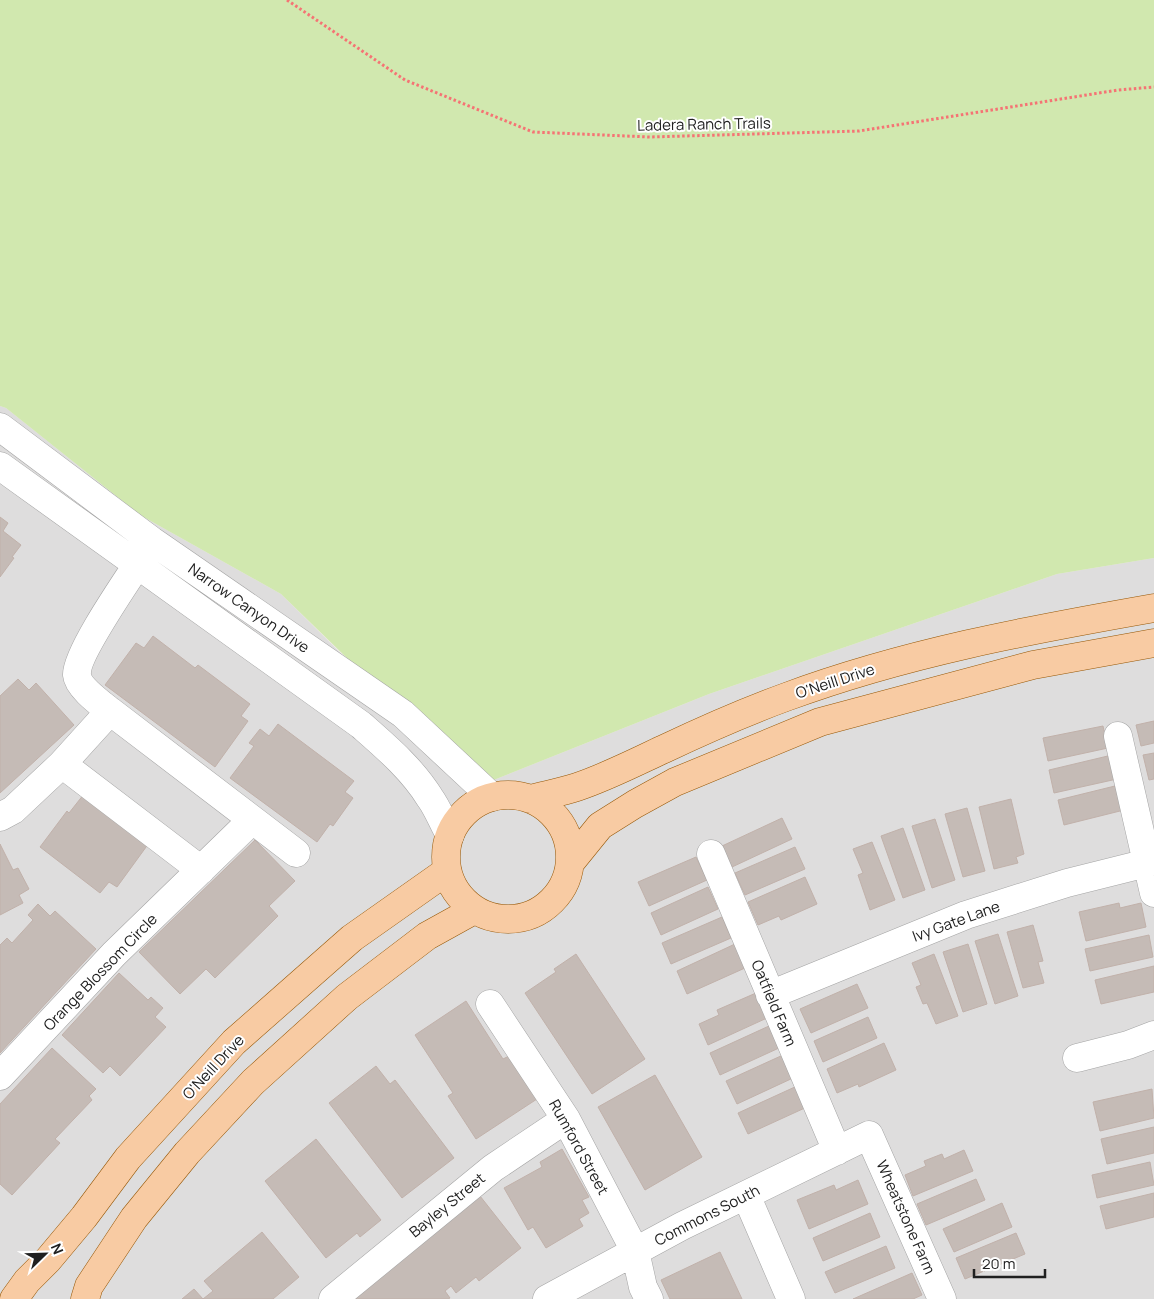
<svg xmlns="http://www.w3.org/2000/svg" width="1154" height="1299" viewBox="0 0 1154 1299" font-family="Manrope,sans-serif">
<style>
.residential{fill:#dedddd}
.grass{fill:#d1e8af}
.building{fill:#c5bbb6;stroke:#c1b1aa}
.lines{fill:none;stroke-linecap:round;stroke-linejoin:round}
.minor-casing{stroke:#a4a4a4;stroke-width:29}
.major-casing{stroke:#965706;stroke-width:29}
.path{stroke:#f57374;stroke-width:3;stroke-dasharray:2.5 2.5;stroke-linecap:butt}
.minor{stroke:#fff;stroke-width:28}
.major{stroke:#f8cba3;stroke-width:28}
.labels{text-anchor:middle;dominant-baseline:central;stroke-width:4;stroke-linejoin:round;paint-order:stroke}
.street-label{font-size:15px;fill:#202020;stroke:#fff}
</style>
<rect width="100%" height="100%" fill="#f0ece7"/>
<path class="residential" d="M0 406 6 408 140 515 281 594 476 787 709 694 1057 574 1154 558V1299H0Z"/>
<path class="grass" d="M0 0H1154V558L1057 574 709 694 476 787 349 660 281 594 140 515 6 408 0 406Z"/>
<path class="building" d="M0 517 8 523 3 531 21 545 12 557 14 558 0 577Z
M153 636 195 668 198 665 250 704 241 716 248 721 215 767 105 685 136 643 144 648Z
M18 679 29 690 36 683 74 725 0 793V696Z
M1154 721V743L1141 746 1136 725Z
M278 724 354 781 345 792 353 798 333 826 330 824 317 842 230 778 254 746 249 743 260 729 269 736Z
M1103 726 1108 748 1048 761 1043 738Z
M1154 753V779L1149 780 1143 755Z
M1112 755 1117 779 1054 793 1049 770Z
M1119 785 1124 810 1064 825 1058 800Z
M84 794 149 843 117 887 109 882 100 893 40 847 67 811 69 813Z
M1011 799 1024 854 1016 857 1018 863 994 869 979 807Z
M967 808 985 871 963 877 945 814Z
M782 818 792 839 732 867 722 846Z
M935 819 955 880 932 888 912 826Z
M903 828 925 890 903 898 881 836Z
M255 840 295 881 269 906 278 916 215 978 206 969 180 994 139 952Z
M872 842 895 900 870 910 858 875 863 873 853 849Z
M0 844 13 870 18 868 29 889 19 895 23 903 0 915Z
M795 847 805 869 745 895 735 873Z
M696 857 707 880 649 906 638 882Z
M805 877 817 904 781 920 779 916 758 925 748 902Z
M708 887 718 909 661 935 651 913Z
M1119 903 1120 908 1141 903 1146 927 1086 941 1079 912Z
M38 904 50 916 55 911 96 949 0 1053V945L7 938 12 943 33 920 28 915Z
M722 917 731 938 671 964 662 943Z
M1033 925 1043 961 1038 962 1044 983 1023 988 1007 932Z
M998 934 1018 996 995 1004 975 941Z
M1149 935 1153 957 1090 971 1085 949Z
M735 944 745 968 687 994 677 971Z
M968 944 987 1004 963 1012 943 952Z
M576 954 645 1059 592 1094 525 993 556 972 554 969Z
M934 954 958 1016 936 1024 927 1003 923 1004 916 987 921 985 912 963Z
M1154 966V992L1101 1004 1095 980Z
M119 973 148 1000 151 997 163 1008 155 1017 166 1027 120 1076 110 1066 103 1073 62 1035Z
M857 984 868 1008 811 1033 800 1009Z
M756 993 767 1018 708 1045 699 1024 719 1015 717 1010Z
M466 1001 503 1059 509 1056 537 1099 476 1139 448 1096 453 1093 415 1035Z
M868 1017 877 1038 823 1062 814 1041Z
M769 1026 779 1048 720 1075 710 1053Z
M884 1043 896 1070 859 1087 858 1084 837 1093 827 1069Z
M52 1048 96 1089 89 1096 92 1100 55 1139 60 1143 12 1195 0 1184V1104Z
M783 1055 793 1078 737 1104 726 1081Z
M376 1066 390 1084 395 1080 454 1158 402 1198 329 1103Z
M655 1075 702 1157 645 1190 598 1107Z
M797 1086 807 1107 748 1134 738 1113Z
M1152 1089 1154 1118 1100 1131 1093 1102Z
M1154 1127V1153L1107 1164 1101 1139Z
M316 1139 381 1220 360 1237 357 1233 326 1258 265 1181Z
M562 1149 589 1197 582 1200 589 1213 579 1219 583 1226 546 1248 533 1227 528 1230 504 1188 542 1167 540 1162Z
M964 1150 973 1171 913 1196 905 1175 926 1166 924 1161 942 1154 944 1159Z
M1150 1162 1154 1185 1097 1198 1092 1175Z
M976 1179 985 1200 926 1225 917 1204Z
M858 1180 868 1204 809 1229 797 1200 834 1185 836 1190Z
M1154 1193V1217L1106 1229 1100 1206Z
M480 1196 521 1248 479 1281 476 1277 456 1293 451 1286 445 1291 450 1298 448 1299H357L354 1296Z
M1002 1203 1012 1227 954 1252 943 1229Z
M870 1213 880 1237 823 1261 813 1238Z
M262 1232 299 1277 273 1299H203L213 1291 204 1281Z
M1016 1233 1025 1254 965 1279 956 1258Z
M886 1246 895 1268 835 1293 825 1272Z
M720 1252 742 1299H670L661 1280Z
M912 1273 922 1295 913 1299H853Z
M194 1289 203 1299H182Z"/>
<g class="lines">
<g class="minor-casing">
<path id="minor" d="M0 427 152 541 403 714 492 797
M0 466 361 725C386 747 412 769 430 798 438 809 443 823 450 835
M147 550C133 572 75 654 77 675 78 687 100 703 110 711L296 853
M1118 736 1154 893
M62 764 201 870
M0 817 13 810 62 764 110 711
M711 854 837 1151
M770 995 966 915 1067 883 1147 863
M490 1004 566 1119 635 1251 643 1287 649 1299
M1077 1058 1128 1045 1154 1035
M0 1076 114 954 252 820
M746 1195 791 1299
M333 1299 493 1168 566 1119
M547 1299 682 1226 869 1135 942 1299"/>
</g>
<g class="major-casing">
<path id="major" d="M446 857a62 62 0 1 1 124 0a62 62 0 1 1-124 0Z
M530 799C545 795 562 792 577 787 607 777 636 762 664 749 704 730 745 712 786 697 905 653 1029 630 1154 608
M570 863 600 826 635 804 675 782 820 722 1033 665 1154 643
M14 1299 27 1281 48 1260 84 1217 128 1158 234 1042 352 938 447 871
M85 1299 89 1286 134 1218 187 1153 253 1082 347 997 427 936 474 910"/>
</g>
<path class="path" d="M287 0 405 80 533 132 650 137 859 131 1118 90 1154 87"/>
<use href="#minor" class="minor"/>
<use href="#major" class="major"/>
</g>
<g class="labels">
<g class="street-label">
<text transform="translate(704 124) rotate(-1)">Ladera Ranch Trails</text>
<text transform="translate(249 608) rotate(35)">Narrow Canyon Drive</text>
<text transform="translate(835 681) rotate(-18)">O'Neill Drive</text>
<text transform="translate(956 921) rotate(-20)">Ivy Gate Lane</text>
<text transform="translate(100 972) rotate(-46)">Orange Blossom Circle</text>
<text transform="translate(774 1003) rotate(67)">Oatfield Farm</text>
<text transform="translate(213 1067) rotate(-47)">O'Neill Drive</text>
<text transform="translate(579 1147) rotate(61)">Rumford Street</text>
<text transform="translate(447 1205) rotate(-39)">Bayley Street</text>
<text transform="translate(707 1215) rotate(-27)">Commons South</text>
<text transform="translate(906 1217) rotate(66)">Wheatstone Farm</text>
</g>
</g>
<g transform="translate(45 1254) rotate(67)" stroke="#ffffff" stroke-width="4" paint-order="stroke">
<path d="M0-4L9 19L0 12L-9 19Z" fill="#202020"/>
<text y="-8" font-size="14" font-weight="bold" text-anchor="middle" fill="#202020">N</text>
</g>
<path d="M974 1269v8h71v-8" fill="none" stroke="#202020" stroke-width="2.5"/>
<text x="982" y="1269" font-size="15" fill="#202020" stroke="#ffffff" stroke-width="4" paint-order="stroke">20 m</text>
</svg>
